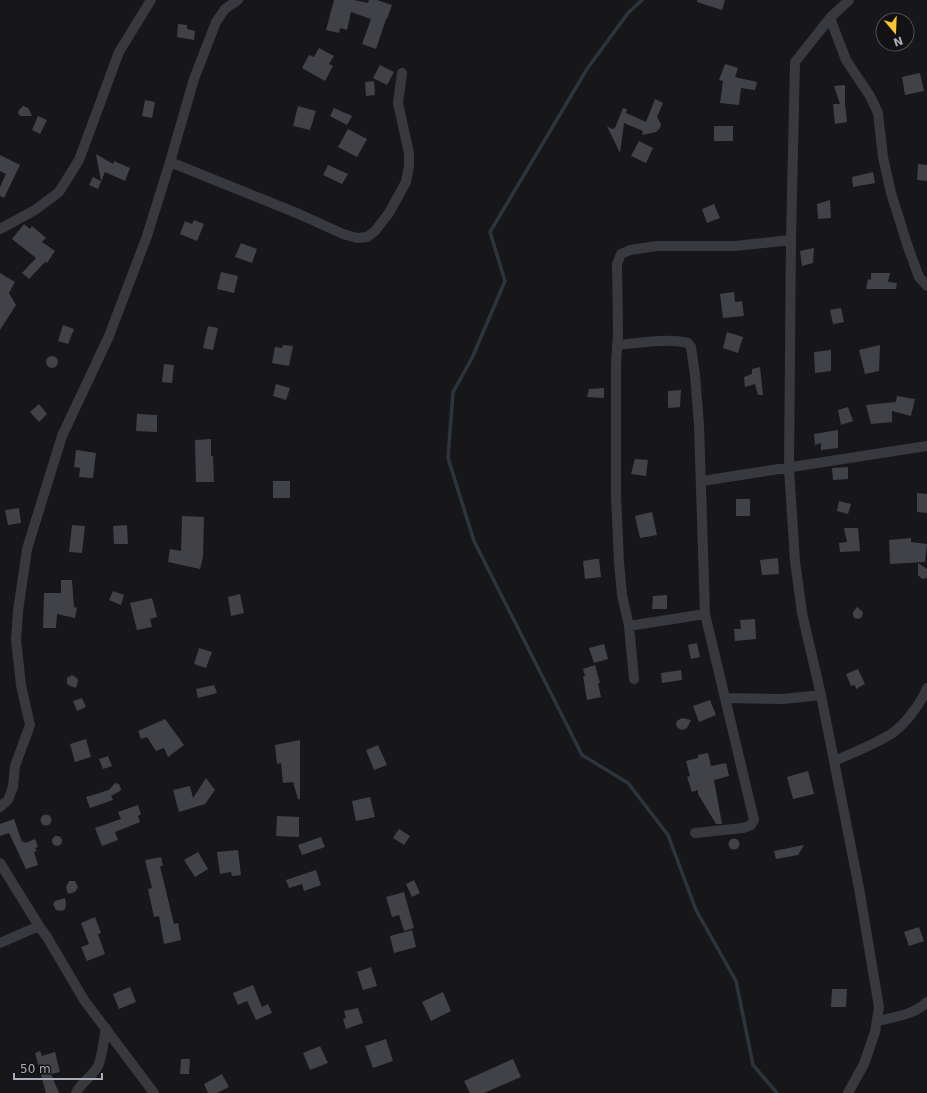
<svg xmlns="http://www.w3.org/2000/svg" width="927" height="1093" viewBox="0 0 927 1093" font-family="'DejaVu Sans',sans-serif">
<style>
.lines{fill:none;stroke-linecap:round;stroke-linejoin:round}
.stream{stroke:#2c353e;stroke-width:3.5}
.building{fill:#414247}
.minor{stroke:#38393f;stroke-width:10}
</style>
<rect width="100%" height="100%" fill="#17171a"/>
<g class="lines">
<path class="stream" d="M642 0 628 13 587 69 490 232 505 281 472 358 453 392 448 458 474 541 582 755 628 783 668 835 696 910 736 981 753 1065 777 1093"/>
</g>
<path class="building" d="M334 0H354L368 3 369 0H377L392 5 387 19H386L376 49 362 44 371 19 351 12 347 30 340 28 339 33 326 30Z
M697 0H725L722 10 697 2Z
M178 24 187 25V29L195 31 194 40 177 37Z
M319 48 334 56 329 64 333 66 325 81 302 68 309 55 314 57Z
M725 64 738 68 735 77 757 82 755 90 741 88 739 105 720 103 723 81 719 80Z
M380 65 394 72 387 85 373 78Z
M920 73 924 91 905 95 902 77Z
M374 81 375 95 366 96 365 82Z
M845 85V104L847 122 835 124 833 104H840L834 86Z
M655 99 663 103 657 117 661 124 660 128 656 132 642 135 643 131 624 123 620 153 607 126 612 129 615 128 623 108 627 109 626 113 646 122Z
M145 100 155 102 152 118 142 116Z
M23 106 28 108 32 116H20L18 113 19 110Z
M298 106 316 111 310 130 293 126Z
M334 108 352 116 347 125 330 116Z
M38 116 47 120 40 134 32 130Z
M714 126H733V141H714Z
M348 129 367 139 357 157 338 147Z
M639 141 653 148 646 163 631 156Z
M96 154 113 164 114 161 130 168 125 181 105 172 98 189 89 185 93 177 101 181Z
M0 155 20 165 4 198 0 196V187L6 174 0 171Z
M918 164 927 165V181L917 180Z
M328 165 348 174 342 184 323 175Z
M873 172 875 183 853 187 852 177Z
M830 200 831 218 818 219 817 204Z
M714 204 720 218 707 223 702 209Z
M194 220 204 224 197 241 180 234 185 221 192 224Z
M24 224 30 229 32 226 46 238 42 242 55 251 47 263 45 262 29 279 22 273 36 258 12 239Z
M241 243 257 249 252 263 235 257Z
M814 248 813 263 802 266 800 251Z
M221 272 238 276 234 293 217 289Z
M0 273 15 282 9 293 16 305 0 330Z
M871 273H890L888 282 897 283 896 289H866L868 279 871 280Z
M734 292 735 302 742 301 744 316 723 318 720 294Z
M841 308 844 322 833 324 830 310Z
M63 325 74 329 68 344 58 341Z
M208 326 218 328 213 350 203 348Z
M727 332 743 337 738 353 723 348Z
M283 345 293 346 289 366 272 363 275 347 282 348Z
M880 345 879 371 865 374 859 350Z
M831 350V371L815 373 814 352Z
M46 362a6 6 0 1 1 12 0a6 6 0 1 1-12 0Z
M164 364 174 365 172 383 162 382Z
M760 367 763 395H758L755 384 745 387 744 377 752 374V369Z
M276 384 290 388 286 400 273 396Z
M604 388V398L587 397 589 389Z
M681 390 680 407 668 408V391Z
M897 396 915 399 911 416 892 411V422L871 424 866 405 896 402Z
M39 404 47 414 39 422 30 412Z
M848 407 853 421 841 425 838 410Z
M137 414 157 415V432L136 431Z
M838 430V448L821 450V443L815 445 814 434Z
M211 439V456H213L214 482H196L195 440Z
M76 450 96 453 93 478 79 477 80 468 74 467Z
M635 459 648 460 646 476 631 474Z
M848 467V479L833 480 832 468Z
M273 481H290V498H273Z
M917 493 927 494V513L917 512Z
M736 499H750V516H736Z
M839 501 851 504 848 514 837 511Z
M19 508 21 523 8 525 5 510Z
M652 512 657 535 640 538 635 516Z
M182 516 204 517 203 557 200 569 168 562 170 549 181 551Z
M72 525 85 526 82 553 69 552Z
M127 525 128 544H114L113 526Z
M844 528H858L860 551 840 552 839 543 847 542Z
M911 538V542L927 544 925 562 890 564 889 540Z
M778 558 779 574 762 575 760 560Z
M595 559H599L601 577 585 579 583 561Z
M918 563 927 569V578L922 579 918 575Z
M61 580H72L74 607 77 608 75 618 57 614 56 628H43L44 593H61Z
M113 591 124 595 121 605 109 600Z
M240 594 244 613 231 616 228 597Z
M667 595V609H652L653 596Z
M152 598 157 617 150 619 152 627 137 630 130 603Z
M857 607 863 612 862 617 859 619 854 618 853 615V612Z
M755 619 756 639 735 641 734 629H741L740 620Z
M697 643 700 657 691 659 688 645Z
M604 644 608 659 594 663 589 648Z
M199 648 212 652 206 668 194 664Z
M595 665 600 683H598L601 697 587 700 583 676H585L583 669Z
M858 669 865 684 856 689 855 685 851 686 846 674Z
M681 670 682 680 662 683 661 673Z
M72 675 77 678 78 681 76 688 70 686 67 684V678Z
M214 685 217 693 198 698 196 689Z
M82 698 86 707 77 711 73 701Z
M710 700 716 715 699 722 693 706Z
M682 718 691 720 687 728 682 730 678 728 676 725 677 721Z
M165 719 184 745 168 757 164 748 156 751 147 737 141 739 138 731Z
M86 739 91 757 75 762 70 744Z
M300 740V799H298L293 782 283 783 281 763 277 764 275 745Z
M378 745 387 765 374 770 366 750Z
M708 753 711 766 726 763 729 776 714 780 722 824H716L698 794V790L692 792 687 777 690 776 686 761 698 758V755Z
M108 756 112 766 103 769 99 759Z
M808 771 814 794 793 799 787 777Z
M206 778 215 790 205 804 179 812 173 790 190 786 193 798Z
M115 783 119 784 121 789 120 791 111 796 113 800 90 808 86 797 109 790Z
M370 797 375 817 356 821 352 801Z
M138 805 141 814 138 816 140 822 115 832 118 840 102 846 95 828 121 819 118 812Z
M40.5 820a5.5 5.5 0 1 1 11 0a5.5 5.5 0 1 1-11 0Z
M277 816 299 817V837L276 836Z
M14 819 22 842 24 841 25 843 35 839 38 847 35 848 37 851 34 852 38 865 26 869 9 833 0 836V824Z
M399 829 410 836 404 845 393 838Z
M52 841a5 5 0 1 1 10 0a5 5 0 1 1-10 0Z
M321 837 325 847 302 855 298 845Z
M728.5 844a5.5 5.5 0 1 1 11 0a5.5 5.5 0 1 1-11 0Z
M804 845 798 855 776 859 774 851Z
M238 850 241 875 232 876 231 872 220 874 217 852Z
M198 852 208 869 195 877 184 860Z
M161 857 163 866H160L174 924 178 923 181 940 164 944 159 916 154 917 148 889 152 888 145 860Z
M316 870 321 885 304 891 302 884 289 888 286 880Z
M414 880 420 893 412 897 406 884Z
M69 881H75L78 887 75 892 68 894 66 887Z
M404 892 414 928 404 931 399 915 392 917 386 897Z
M65 898 66 904 65 909 62 911 56 910 53 904 55 901Z
M95 917 101 933 98 934 105 954 87 961 81 947 89 944 81 923Z
M919 927 924 941 909 946 904 932Z
M412 930 416 947 394 953 390 936Z
M371 967 377 986 363 990 357 972Z
M253 985 262 1007 268 1004 272 1013 256 1020 247 1001 238 1005 233 993Z
M130 987 136 1002 119 1009 113 994Z
M832 989H847L846 1007H831Z
M443 992 451 1011 431 1021 422 1002Z
M358 1008 363 1023 346 1029 343 1019 346 1018 344 1011Z
M386 1039 393 1061 373 1068 365 1046Z
M320 1046 328 1063 310 1070 303 1053Z
M40 1051 42 1056 55 1052 60 1072 51 1074 59 1093H46L35 1053Z
M181 1059H190L189 1074H180Z
M513 1059 521 1077 484 1093H470L464 1081Z
M222 1074 229 1087 217 1093H208L204 1084Z"/>
<g class="lines">
<path class="minor" d="M830 18 846 60 870 96 878 113 883 157 891 193 908 247 919 277 927 286
M170 162 299 214 343 234 357 238 367 237 375 231 389 213 406 182 409 166V153L398 103 402 73
M0 229 35 210 59 192 79 160 119 52 151 0
M617 345C640 343 666 338 688 343L691 347 695 375 699 425 705 614 754 820 751 825 743 828 695 833
M702 481 927 446
M629 626 705 614
M634 679 629 626 622 595 619 562 616 496V363L618 334 617 264 621 254 630 250 657 246H735L791 240
M725 698 783 699 821 695
M834 761C853 753 873 745 891 734 905 725 921 703 927 688
M0 807 8 800 13 787 15 766 30 725 21 685 16 640 18 611 27 549 62 436 109 336 147 236 170 162 194 79 216 22 225 9 238 0
M0 863 39 926 47 937 84 1000 154 1093
M0 943 39 926
M877 1021C894 1017 914 1015 927 1002
M76 1093C81 1082 93 1076 98 1066 102 1058 104 1038 106 1028
M848 1093 864 1064 875 1032 879 1007 859 888 821 695 802 613 795 561 789 468 791 240 795 62 830 18 849 0"/>
</g>
<g transform="translate(895 32) rotate(161)"><circle r="19" fill="#121215" stroke="#4e5057"/>
<path d="M0-3L7 15L0 10L-7 15Z" fill="#fbc52e"/>
<text y="-6" font-size="11" font-weight="bold" text-anchor="middle" fill="#a9adba">N</text>
</g>
<path d="M14 1073v6h88v-6" fill="none" stroke="#a9adba" stroke-width="2"/>
<text x="20" y="1073" font-size="12" fill="#a9adba" stroke="#121215" stroke-width="3" paint-order="stroke">50 m</text>
</svg>
